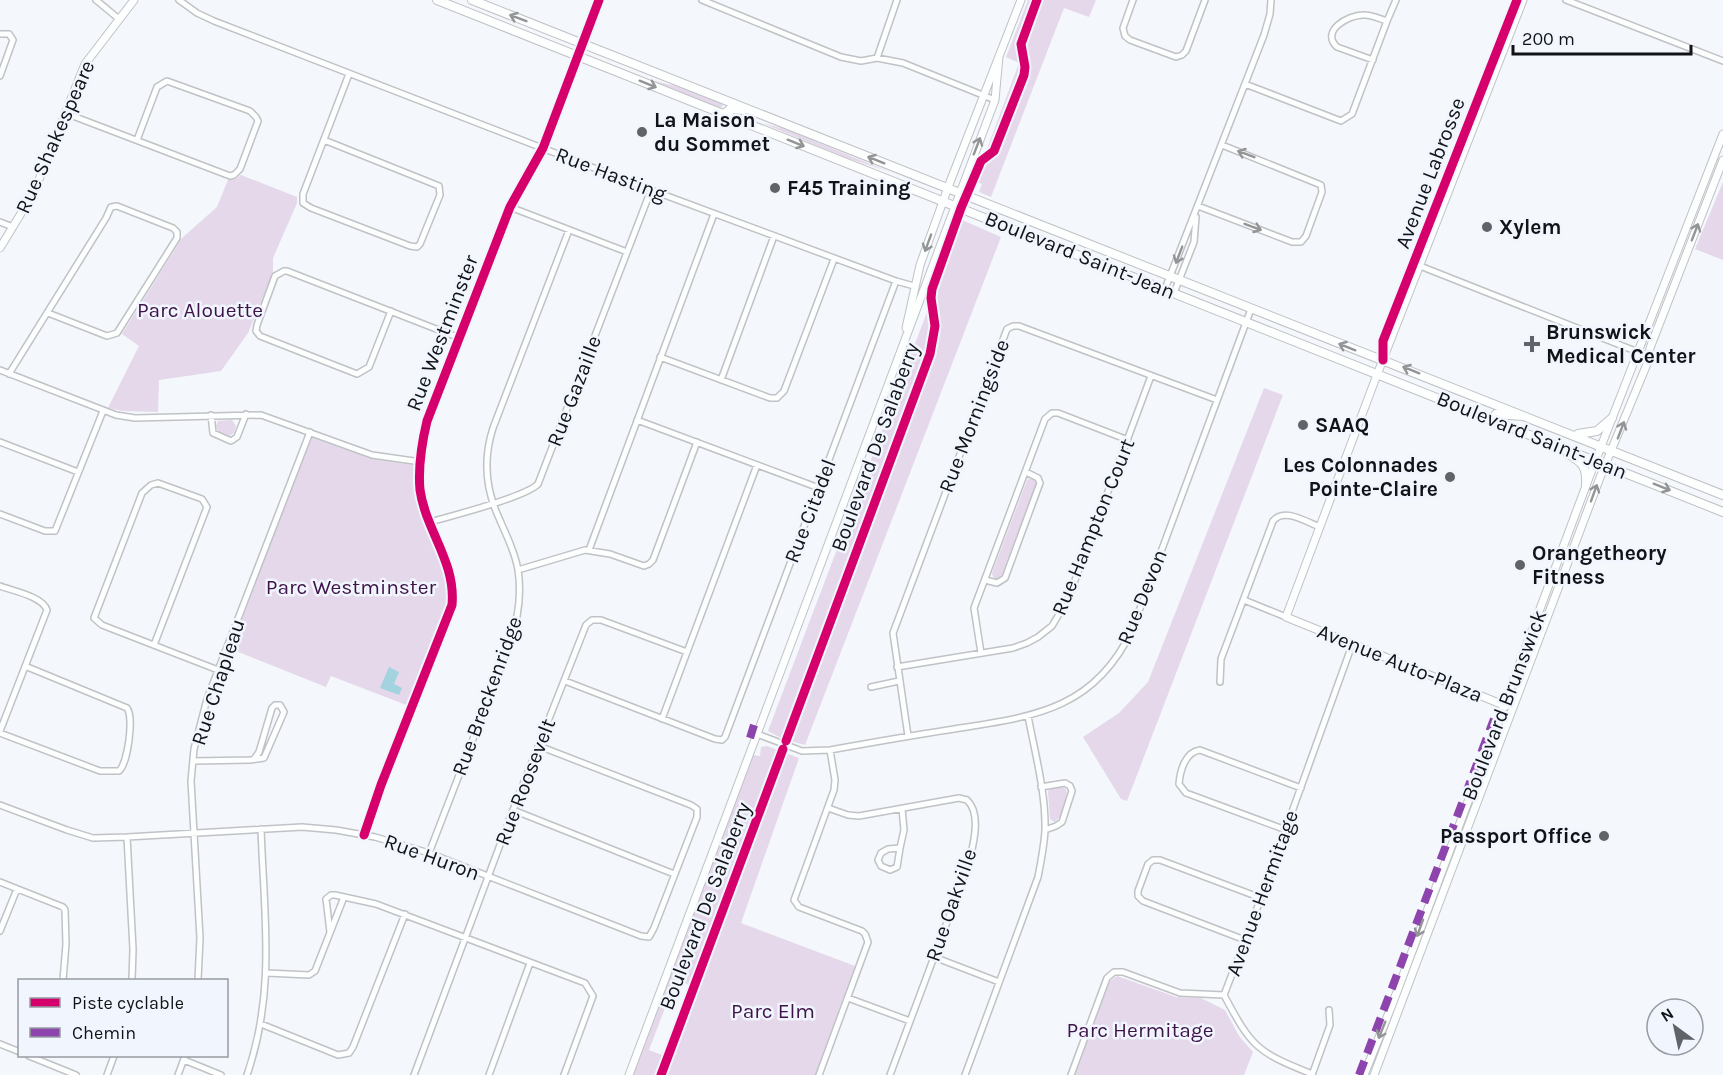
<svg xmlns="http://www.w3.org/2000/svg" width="1723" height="1075" viewBox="0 0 1723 1075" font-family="Karla,sans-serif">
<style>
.green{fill:#e4d8ea;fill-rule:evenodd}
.water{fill:#a2d3de}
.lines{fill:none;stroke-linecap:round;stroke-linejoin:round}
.minor-casing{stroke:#c0c2c6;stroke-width:8}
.tertiary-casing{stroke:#c0c2c6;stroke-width:9}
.secondary-casing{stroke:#c0c2c6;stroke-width:10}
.minor{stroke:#fdfefe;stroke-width:5}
.tertiary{stroke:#fdfefe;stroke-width:7}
.secondary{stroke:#fdfefe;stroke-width:8}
.quiet{stroke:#8e44ad;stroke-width:8;stroke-dasharray:15 8;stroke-linecap:butt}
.cycleway-casing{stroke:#f1f6fe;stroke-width:13}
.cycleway{stroke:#d6006c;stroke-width:9}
.oneway{stroke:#939496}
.poi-dot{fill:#606367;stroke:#f1f6fe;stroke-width:2}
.labels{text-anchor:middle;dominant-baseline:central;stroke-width:5;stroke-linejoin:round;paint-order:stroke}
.poi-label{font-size:21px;font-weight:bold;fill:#111317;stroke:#f1f6fe;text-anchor:start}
.street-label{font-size:21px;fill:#111317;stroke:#f1f6fe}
.park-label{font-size:21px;fill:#3e1348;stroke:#f1f6fe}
</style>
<rect width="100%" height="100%" fill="#f4f7fb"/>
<path class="green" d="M1028 0H1096L1089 17 1064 8 991 197 979 192 982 184 975 181 1019 63 1006 57Z
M651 80 679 87 723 104 721 108Z
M762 123 785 129 887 171 847 158Z
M241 175 297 197V203L273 258V274L248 333 221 371 159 380 158 412 123 411 108 408 139 346 122 334 182 238 217 207 228 180 236 179Z
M1723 182V260L1695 249Z
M962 220 1001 237 805 745 783 739 768 731Z
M1264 388 1283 395 1127 801 1121 799 1083 737 1119 713 1148 682Z
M232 420 236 426 234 433 229 436 218 431 216 426 218 421Z
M310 437 372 459 413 465C416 485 420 504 426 524 435 552 450 578 448 609L409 706 331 676 326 687 231 649Z
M1030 478 1035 479 1036 485 1001 577 995 579 993 577 992 573 1027 480Z
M767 746 799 758 741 923 855 966 815 1075H633L753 755 760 756 761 747ZM676 979 689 985 662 1055 649 1050Z
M1060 786 1066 789C1069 798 1063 818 1054 822L1050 819 1048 791 1050 789Z
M1117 976 1176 997 1201 998 1225 1010 1239 1036 1253 1052 1244 1075H1075L1110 981Z"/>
<path class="water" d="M389 667 399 672 394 684 402 688 399 695 380 688Z"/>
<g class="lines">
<g class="minor-casing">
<path id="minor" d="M96 0 119 19
M179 0 197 13 214 21 651 190 896 281 914 286
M702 0 841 57 861 61 877 58 903 63 995 100
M1133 0 1123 28 1125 36 1130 40 1176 57 1182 55 1186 51 1205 0
M1566 0 1723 61
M0 34H9L13 40 0 76
M877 58 897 0
M1373 60 1337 47C1320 31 1348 15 1363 15 1371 14 1379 19 1387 21
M1245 84 1341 121 1352 114 1387 21 1396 0
M65 113 230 176 234 175 240 169 258 121 256 117 250 111 167 81 157 87 137 140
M324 140 439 186 440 195 420 244 417 247 410 246 311 208 303 203V194L349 74
M1198 206 1292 242H1301L1306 236 1322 192 1321 185 1222 145
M510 207 627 252
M0 222 13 227
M1420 266 1648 356
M1165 289 1264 35 1270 14 1271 0
M1174 293 1194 242 1196 217
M391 311 369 367 357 374 260 336 256 331 257 325 275 276 284 271H287L449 334 458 337
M660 357 770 398H777L784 391 834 259
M0 370 116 415 135 418 261 415 372 455 421 462
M9 374 106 218 111 207 117 206 173 228 177 232V238L117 333 107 336 48 313
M721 380 774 236
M211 415 213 433 231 441 237 437 246 414
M637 420 819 488
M0 442 78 472
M0 514 45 531H55L103 411
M430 522C451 516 526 497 538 484L651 190
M589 550 714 214
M518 570 585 550 610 554 644 566 649 564 653 560 697 442
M985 580 997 583 1005 578 1040 483 1038 478 1026 472
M0 586C13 591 42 596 47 610L0 731
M1244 600 1286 617
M154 645 207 507 202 499 158 483 151 485 142 493 94 618 102 625 218 670
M981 653 974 608 1045 419 1052 413H1058L1128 440
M897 667 1013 648 1027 643 1038 637 1052 626 1068 599 1151 376
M565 681 715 739 722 740 725 737 896 281
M1220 682 1221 659 1273 521C1284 507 1306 522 1320 527
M871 687 899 681
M662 719 757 465
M0 733 100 771H119C128 763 134 717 127 708L25 666
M757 734 802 751 830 750C869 743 908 736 948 730 1028 717 1093 713 1132 630L1251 309
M908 736 893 633 1007 329 1013 326H1019L1217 400
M193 761 250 760 264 758 284 712 280 705H275L272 708 259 752 254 759
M1041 787 1065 783 1070 786 1072 791 1062 822 1056 826 1045 830
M0 805 67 830 93 838 127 837 302 827 336 830 375 837 429 853 641 936 649 937 654 928 697 817V809L691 805 539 746
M828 808 848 815 859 816 959 798 967 800C982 814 973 845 969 863L890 1075
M513 810 674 874
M1286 830 1186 793 1179 784C1180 771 1185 752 1200 750L1301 788
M127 837 133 949 132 980
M900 848 897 867 890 870 881 866 878 860 881 853 888 849Z
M900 848 904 830 902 809
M429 853 510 643C518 619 522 595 518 570 515 551 506 535 499 518 485 488 483 459 493 428L569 230
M0 882 63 907 65 910 66 944 63 980
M0 931 17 889
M330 932 326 899 331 895H335L376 904 585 983 593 996 564 1075
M1245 940 1143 901 1138 896V891L1148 864 1153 860H1160L1261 898
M934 957 999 982
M267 973 309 975 315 971 344 897
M198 980 200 938 191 781 194 749 207 699 310 432
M1224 995 1261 898 1352 645
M1224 995C1252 1048 1257 1052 1312 1074
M848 998 910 1021
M261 1024 338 1055 349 1053 353 1047 405 914
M0 1044 20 1052
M29 1056 76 1075
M184 1060 221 1075
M107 1075 114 1056
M178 1075 185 1056
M247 1075C276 991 264 915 261 829
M414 1075 513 810 586 625 592 620H601L687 652
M489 1075 530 963
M819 1075 868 942 865 934 862 931 799 907 794 900 834 790 835 780 830 750
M965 1075 1038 877C1041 862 1044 846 1045 831 1046 793 1035 753 1028 716
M1071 1075 1107 978 1114 972H1123L1180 993 1224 995
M1312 1075 1330 1025 1329 1010"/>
</g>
<g class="tertiary-casing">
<path id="tertiary" d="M0 248 34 192 85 64 134 0
M906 328 920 265 950 182 1021 0
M1506 706 1286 617 1375 380 1523 0
M364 835 381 785 452 605C456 562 426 531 420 490 418 468 422 442 427 421L510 207 543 148 599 0
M629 1075 995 100 999 56
M1364 1075 1392 1005 1593 467 1723 134
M1374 1075 1601 475 1647 364 1650 348 1723 160"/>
</g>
<g class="secondary-casing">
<path id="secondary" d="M437 0 1723 512
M472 0 1723 495
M724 114 730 109 744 110
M1491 419 1496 414 1523 416
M1578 434 1597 431 1612 418
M1568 454C1582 462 1587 467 1586 484"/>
</g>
<use href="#minor" class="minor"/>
<use href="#tertiary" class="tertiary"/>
<use href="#secondary" class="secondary"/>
<path class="quiet" d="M750 738 754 725
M1359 1075 1494 719"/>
<g class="cycleway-casing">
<path id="cycleway" d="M1383 360V341L1517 0
M786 741 930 354 935 326 931 298 932 289 961 208 981 161 994 151 1024 75 1025 67 1021 44 1037 0
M364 835 381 785 452 605C456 562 426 531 420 490 418 468 422 442 427 421L510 207 543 148 599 0
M661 1075 783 749"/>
</g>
<use href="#cycleway" class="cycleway"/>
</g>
<defs><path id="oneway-shaft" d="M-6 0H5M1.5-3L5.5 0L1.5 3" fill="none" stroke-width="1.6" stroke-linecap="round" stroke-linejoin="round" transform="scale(1.5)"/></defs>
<g class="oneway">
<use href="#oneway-shaft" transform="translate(518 18) rotate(-159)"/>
<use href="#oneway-shaft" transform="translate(648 84) rotate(22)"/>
<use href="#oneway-shaft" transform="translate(796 143) rotate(22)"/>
<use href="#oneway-shaft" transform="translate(977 146) rotate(-69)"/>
<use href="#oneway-shaft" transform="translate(1246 154) rotate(-159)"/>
<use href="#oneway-shaft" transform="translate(876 160) rotate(-158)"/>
<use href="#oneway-shaft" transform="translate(1253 227) rotate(21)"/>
<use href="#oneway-shaft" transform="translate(1695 232) rotate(-69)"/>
<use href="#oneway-shaft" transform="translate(928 243) rotate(110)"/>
<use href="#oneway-shaft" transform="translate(1179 255) rotate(111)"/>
<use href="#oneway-shaft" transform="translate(1347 347) rotate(-158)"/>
<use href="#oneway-shaft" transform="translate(1411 370) rotate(-158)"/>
<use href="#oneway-shaft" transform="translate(1621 430) rotate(-69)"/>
<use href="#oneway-shaft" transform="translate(1662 487) rotate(22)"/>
<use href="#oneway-shaft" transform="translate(1594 493) rotate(-70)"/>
<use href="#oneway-shaft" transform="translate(1420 928) rotate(110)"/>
<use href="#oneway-shaft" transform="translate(1382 1030) rotate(112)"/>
</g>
<g class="poi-dot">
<circle cx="642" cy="132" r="6"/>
<circle cx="775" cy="188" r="6"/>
<circle cx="1487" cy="227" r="6"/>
<path d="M1529 335h6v6h6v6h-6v6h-6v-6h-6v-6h6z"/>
<circle cx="1303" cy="425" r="6"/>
<circle cx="1450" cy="477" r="6"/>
<circle cx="1520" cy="565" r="6"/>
<circle cx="1604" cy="836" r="6"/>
</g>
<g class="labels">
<g class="poi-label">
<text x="654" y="120">La Maison<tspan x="654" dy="24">du Sommet</tspan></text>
<text x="787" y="188">F45 Training</text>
<text x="1499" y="227">Xylem</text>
<text x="1546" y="332">Brunswick<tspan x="1546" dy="24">Medical Center</tspan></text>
<text x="1315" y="425">SAAQ</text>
<text x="1438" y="465" text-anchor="end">Les Colonnades<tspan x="1438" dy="24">Pointe-Claire</tspan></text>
<text x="1532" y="553">Orangetheory<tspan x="1532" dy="24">Fitness</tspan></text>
<text x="1592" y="836" text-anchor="end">Passport Office</text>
</g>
<g class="street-label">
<text transform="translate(55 137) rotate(-66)">Rue Shakespeare</text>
<text transform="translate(1430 173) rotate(-69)">Avenue Labrosse</text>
<text transform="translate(611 174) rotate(21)">Rue Hasting</text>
<text transform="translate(1080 255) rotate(22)">Boulevard Saint-Jean</text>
<text transform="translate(442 333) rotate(-69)">Rue Westminster</text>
<text transform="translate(574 391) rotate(-69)">Rue Gazaille</text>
<text transform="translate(974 416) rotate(-69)">Rue Morningside</text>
<text transform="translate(1532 435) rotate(22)">Boulevard Saint-Jean</text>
<text transform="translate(875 447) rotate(-70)">Boulevard De Salaberry</text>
<text transform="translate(810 511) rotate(-69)">Rue Citadel</text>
<text transform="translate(1093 527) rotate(-68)">Rue Hampton Court</text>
<text transform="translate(1142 597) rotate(-68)">Rue Devon</text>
<text transform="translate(1400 663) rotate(22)">Avenue Auto-Plaza</text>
<text transform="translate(218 682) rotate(-72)">Rue Chapleau</text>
<text transform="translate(487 696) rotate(-70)">Rue Breckenridge</text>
<text transform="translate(1504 705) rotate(-69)">Boulevard Brunswick</text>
<text transform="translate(525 782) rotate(-69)">Rue Roosevelt</text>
<text transform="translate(432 857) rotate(20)">Rue Huron</text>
<text transform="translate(1262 893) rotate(-70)">Avenue Hermitage</text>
<text transform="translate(951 905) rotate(-71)">Rue Oakville</text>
<text transform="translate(705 906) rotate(-69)">Boulevard De Salaberry</text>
</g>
<g class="park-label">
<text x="200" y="310">Parc Alouette</text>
<text x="351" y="587">Parc Westminster</text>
<text x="773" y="1011">Parc Elm</text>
<text x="1140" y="1030">Parc Hermitage</text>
</g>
</g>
<rect x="18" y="979" width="210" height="78" fill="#f1f6fe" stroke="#979ba2" stroke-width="1.5"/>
<rect x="30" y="998" width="30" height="9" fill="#d6006c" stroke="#979ba2" stroke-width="1.5"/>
<text x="72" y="1009" font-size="18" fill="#111317">Piste cyclable</text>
<rect x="30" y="1028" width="30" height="9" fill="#8e44ad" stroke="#979ba2" stroke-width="1.5"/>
<text x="72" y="1039" font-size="18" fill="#111317">Chemin</text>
<g transform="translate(1675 1027) rotate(327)"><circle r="28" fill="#f1f6fe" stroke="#979ba2" stroke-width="1.5"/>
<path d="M0-4.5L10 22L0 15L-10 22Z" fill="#606367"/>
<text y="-9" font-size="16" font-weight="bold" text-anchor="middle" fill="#111317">N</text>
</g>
<path d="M1513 45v9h178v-9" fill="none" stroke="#111317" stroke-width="3"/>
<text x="1522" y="45" font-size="18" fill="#111317" stroke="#f1f6fe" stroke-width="4.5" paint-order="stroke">200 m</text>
</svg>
